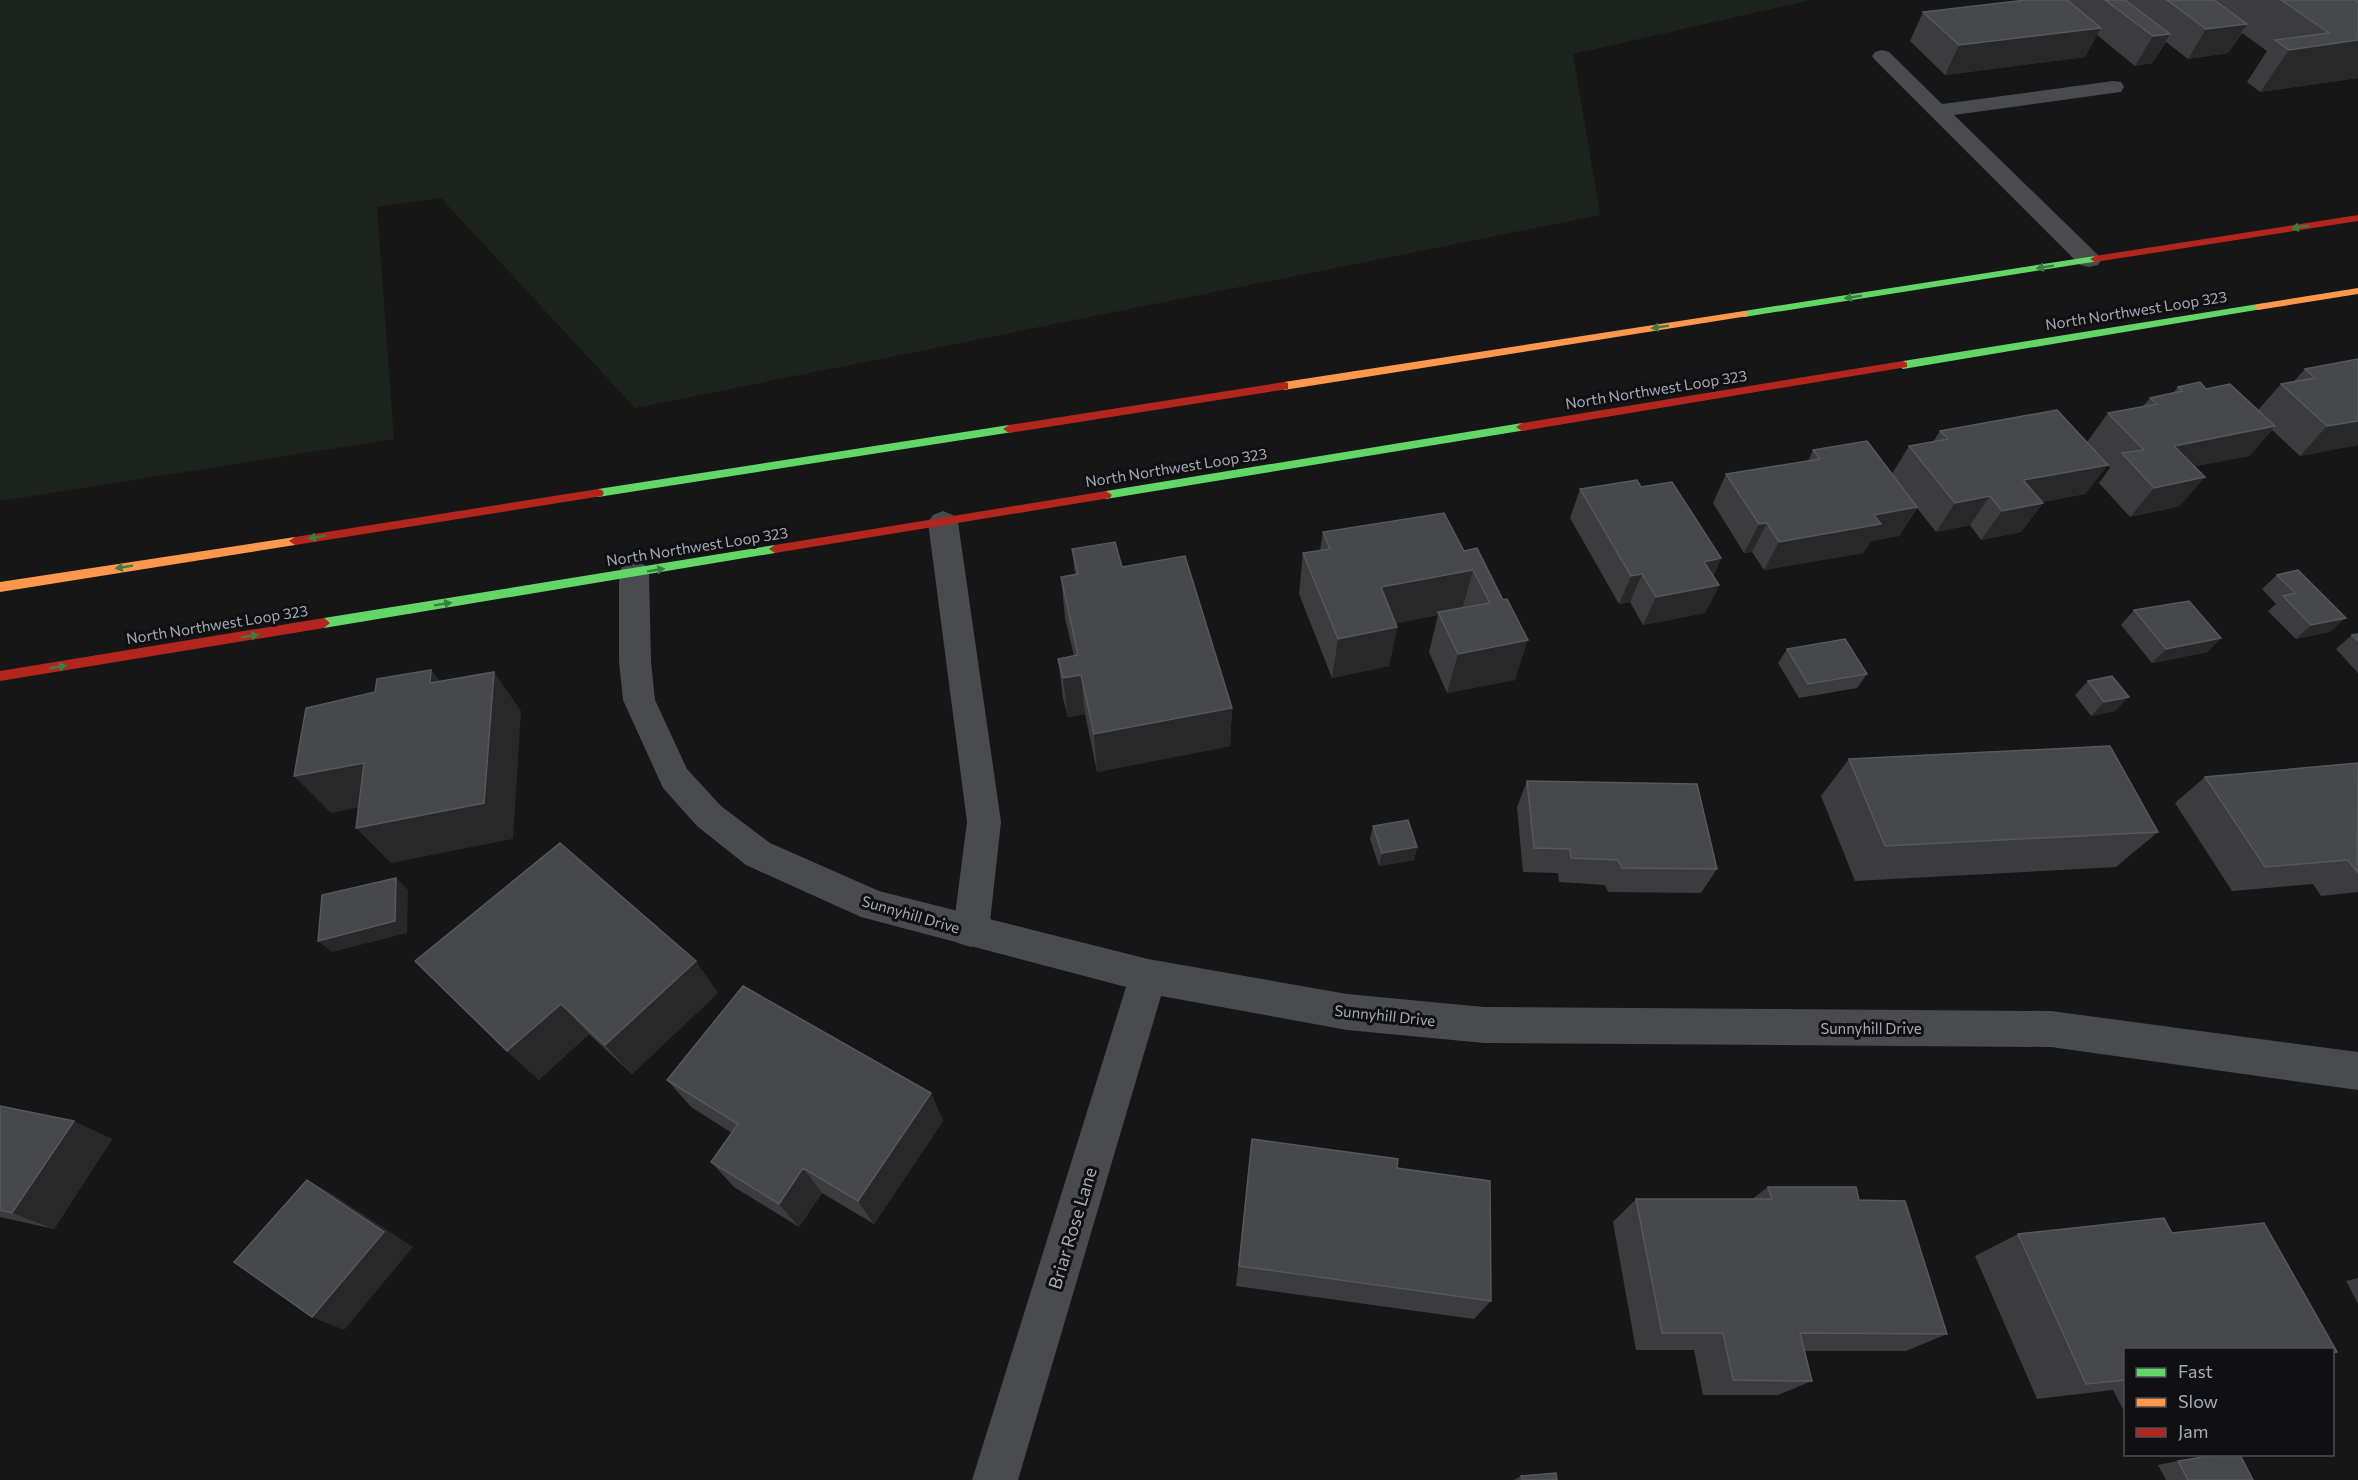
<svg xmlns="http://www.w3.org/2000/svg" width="2358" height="1480" viewBox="0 0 2358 1480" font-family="Commissioner,sans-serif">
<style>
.green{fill:#1c231d}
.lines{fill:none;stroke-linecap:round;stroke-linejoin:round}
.lane{fill:#4a4b4f;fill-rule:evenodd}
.street{fill:#4a4b4f;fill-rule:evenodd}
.fast{fill:#63d668;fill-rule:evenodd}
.slow{fill:#ff974d;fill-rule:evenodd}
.jam{fill:#b3261e;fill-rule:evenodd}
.wall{fill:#3c3c3e}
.shaded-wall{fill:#282829}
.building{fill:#47484b;stroke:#56585c;stroke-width:1.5}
.oneway{fill:#3e7d41}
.labels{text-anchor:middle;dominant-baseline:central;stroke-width:6;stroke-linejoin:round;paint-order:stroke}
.street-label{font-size:15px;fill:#a6acb7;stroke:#101012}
.near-street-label{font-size:18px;fill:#a6acb7;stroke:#101012}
</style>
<rect width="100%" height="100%" fill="#161616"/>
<path class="green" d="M0 0H1811L1573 54 1600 215 635 408 441 198 377 207 394 439 0 501Z"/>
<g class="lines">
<path class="lane" d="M1882 50 1889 52 1942 104 2113 81 2121 82 2124 87 2121 92 2113 93 1954 115 2098 255 2101 260 2098 265 2089 267 2080 265 1875 60 1872 56 1875 52Z
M943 511 953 515 958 522 1001 822 989 931 984 943 971 947 958 943 953 931 967 822 928 522 933 515Z"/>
<path class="street" d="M634 562 645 565 649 573 651 662 655 700 687 769 721 806 770 843 879 891 1148 959 1347 994 1484 1007 2051 1011 2358 1052V1090L2051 1047 1484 1043 1347 1030 1161 996 1018 1480H972L1126 987 861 917 746 865 697 826 663 788 623 700 619 662V573L623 565Z"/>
<path class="fast" d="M2095 256 2099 257V261L1744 317 1739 314 1744 311Z
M2258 304 2263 307 2262 309 1903 369 1898 365 1903 361Z
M1522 423 1528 427 1526 430 1106 499 1100 495 1106 491Z
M1009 425 1013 426V432L598 497 592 493 598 489Z
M775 545 781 549 775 553 324 628 318 623 324 618Z"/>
<path class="slow" d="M2358 288V294L2258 310 2253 307 2258 304Z
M1744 311 1748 312V316L1284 390 1279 386 1284 382Z
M295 537 301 541 295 545 0 592V582Z"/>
<path class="jam" d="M2358 215V221L2095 262 2090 259 2095 256Z
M1903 361 1907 363V367L1522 431 1516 427 1522 423Z
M1284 382 1288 383V389L1009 433 1003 429 1009 425Z
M598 489 602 490 604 493 602 496 295 545 289 541 295 537Z
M1106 491 1112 495 1110 498 775 553 769 549 775 545Z
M324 618 330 623 324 628 0 681V671Z"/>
</g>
<path class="wall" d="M2026 0H2358V78L2260 92 2247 82 2267 51 2242 33 2228 53 2188 59 2166 42 2152 63 2135 66 2097 35 2085 57 1945 75 1910 41 1923 12Z
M2358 359V445L2300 456 2272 430 2249 456 2195 466 2180 506 2130 517 2099 483 2110 468 2107 465 2085 494 2042 502 2043 503 2021 532 1981 540 1970 525 1936 532 1917 508 1899 536 1871 541 1863 553 1764 570 1752 552 1744 553 1713 503 1726 474 1808 461 1813 450 1892 474 1909 446 1933 442 1940 431 2087 442 2108 413 2142 407 2150 398 2173 393 2178 387 2206 389 2258 410 2281 384 2294 381 2305 369Z
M1641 487 1721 558 1713 576 1719 585 1705 613 1643 625 1630 602 1619 604 1570 518 1580 489Z
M1323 532 1464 551 1477 548 1515 680 1447 693 1429 652 1438 615 1396 623 1397 627 1389 666 1332 678 1299 594 1303 553 1320 550Z
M1072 549 1122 567 1232 708 1230 746 1097 772 1085 714 1068 717 1063 698 1058 659 1074 656 1065 618 1061 577 1075 575Z
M2277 575 2330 632 2296 639 2268 611 2276 604 2262 589Z
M2134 610 2221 638 2207 652 2152 663 2121 625Z
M2358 634V673L2336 649 2352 635Z
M1787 649 1867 674 1857 688 1799 698 1778 663Z
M2088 681 2115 711 2091 716 2075 695Z
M1849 759 2158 832 2116 867 1855 881 1821 796Z
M2358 763V892L2321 896 2313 884 2232 891 2175 803 2205 777Z
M1527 781 1717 869 1701 893 1608 892 1605 885 1559 882 1558 873 1523 872 1517 807Z
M1373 826 1417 847 1414 860 1379 866 1370 839Z
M415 961 718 993 632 1074 589 1034 539 1080 507 1051Z
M667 1080 931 1093 943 1121 874 1224 822 1193 799 1227 734 1187 711 1162 732 1133 691 1107Z
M0 1106 112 1139 54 1229 0 1217Z
M1252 1139 1397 1168 1491 1301 1474 1319 1236 1286 1249 1164Z
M1768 1187 1859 1200 1947 1334 1906 1351H1805L1812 1381 1778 1395H1703L1694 1350H1636L1613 1222 1636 1199H1752Z
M2172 1233 2337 1352 2332 1353V1350H2126V1415L2113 1390 2037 1399 1975 1256 2018 1234Z
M2358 1278V1304L2346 1281Z
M2178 1461 2253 1480H2166L2158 1465Z
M1521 1476 1557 1480H1514Z"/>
<path class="shaded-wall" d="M2247 24 2228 53 2188 59 2206 29Z
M2101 28 2085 57 1945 75 1959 45Z
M2170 34 2152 63 2135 66 2153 36Z
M2358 40V78L2260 92 2289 50Z
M2358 421V445L2300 456 2327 426Z
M2275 426 2249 456 2150 475 2174 446Z
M2108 465 2085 494 2002 510 2023 480Z
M2205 477 2180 506 2130 517 2154 488Z
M1990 496 1970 525 1936 532 1955 503Z
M2043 503 2021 532 1981 540 2002 511Z
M1917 507 1899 536 1871 541 1863 553 1764 570 1779 542 1874 515Z
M1767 523 1752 552 1744 553 1759 524Z
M1721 558 1707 587 1704 562Z
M1473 570 1462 610 1438 612V615L1373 628 1381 587Z
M1642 574 1630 602 1619 604 1631 576Z
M1719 585 1705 613 1643 625 1656 597Z
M2346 618 2330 632 2296 639 2311 625Z
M1397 627 1389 666 1332 678 1338 639Z
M2221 638 2207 652 2152 663 2166 649Z
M1528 640 1515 680 1447 693 1458 654Z
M431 670 461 708 430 683Z
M494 672 521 711 513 839 391 863 356 828Z
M1081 675 1085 714 1068 717 1063 678Z
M2129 697 2115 711 2091 716 2104 702Z
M1232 708 1230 746 1097 772 1094 734Z
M364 763 398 800 331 813 294 776Z
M1417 847 1414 860 1379 866 1382 853Z
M396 878 408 890 407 933 332 952 318 941Z
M696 961 718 993 632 1074 605 1045Z
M561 1004 589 1034 539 1080 507 1051Z
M931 1093 943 1121 874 1224 858 1201Z
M74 1121 112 1139 54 1229 12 1213Z
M803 1168 822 1193 799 1227 779 1204Z
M307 1180 337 1197 413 1247 344 1330 312 1317Z"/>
<path class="building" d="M2026 0H2067L2101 28 1959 45 1923 12Z
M2105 0H2125L2170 34 2153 36Z
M2167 0H2214L2247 24 2206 29Z
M2281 0H2355L2358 2V40L2289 50 2275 40 2329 33Z
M2358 359V421L2327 426 2281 384 2315 378 2305 369Z
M2200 382 2206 389 2230 384 2275 426 2174 446 2205 477 2154 488 2122 453 2144 450 2108 413 2157 404 2150 398 2182 391 2178 387Z
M2057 410 2108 465 2023 480 2043 503 2002 511 1990 496 1955 503 1909 446 1948 439 1940 431Z
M1867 441 1917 507 1874 515 1881 524 1779 542 1767 523 1759 524 1726 474 1820 459 1813 450Z
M1637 480 1641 487 1672 482 1721 558 1704 562 1719 585 1656 597 1642 574 1631 576 1580 489Z
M1444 513 1464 551 1477 548 1503 600 1507 599 1528 640 1458 654 1438 612 1490 603 1473 570 1381 587 1397 627 1338 639 1303 553 1330 549 1323 532Z
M1115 542 1122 567 1185 556 1232 708 1094 734 1081 675 1063 678 1058 659 1078 655 1061 577 1078 574 1072 549Z
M2298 570 2346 618 2311 625 2283 596 2295 593 2277 575Z
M2189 601 2221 638 2166 649 2134 610Z
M2358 634V641L2352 635Z
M1845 639 1867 674 1808 684 1787 649Z
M431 670 430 683 494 672 484 803 356 828 364 763 294 776 306 708 375 692 377 679Z
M2112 676 2129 697 2104 702 2088 681Z
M2110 746 2158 832 1885 846 1849 759Z
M2358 763 2357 872 2348 860 2265 867 2205 777Z
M1527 781 1697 784 1717 869 1622 868 1618 860 1571 858 1570 849 1534 848Z
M1408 820 1417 847 1382 853 1373 826Z
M560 843 696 961 605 1045 561 1004 507 1051 415 961Z
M396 878 395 921 318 941 322 895Z
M743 986 931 1093 858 1201 803 1168 779 1204 711 1162 738 1124 667 1080Z
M0 1106 74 1121 12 1213 0 1210Z
M1252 1139 1398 1159 1397 1168 1490 1181 1491 1301 1239 1266Z
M307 1180 384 1232 312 1317 234 1262Z
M1768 1187H1856L1859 1200 1905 1201 1947 1334 1800 1333 1812 1381H1794L1733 1380 1723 1333H1662L1636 1199H1772Z
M2164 1218 2172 1233 2264 1223 2337 1352 2332 1353V1350H2126V1380L2086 1384 2018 1234Z
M2215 1455H2240L2253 1480H2188L2178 1461Z
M1556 1473 1557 1480H1522L1521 1476Z"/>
<defs><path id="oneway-solid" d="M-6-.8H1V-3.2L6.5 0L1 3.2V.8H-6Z" transform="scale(1.5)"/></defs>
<g class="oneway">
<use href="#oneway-solid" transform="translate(2300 227) rotate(171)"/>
<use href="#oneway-solid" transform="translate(2045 267) rotate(171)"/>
<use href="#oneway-solid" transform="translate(1853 297) rotate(171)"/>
<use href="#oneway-solid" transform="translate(1660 327) rotate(171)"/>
<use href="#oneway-solid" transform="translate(317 537) rotate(171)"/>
<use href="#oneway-solid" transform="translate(124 567) rotate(171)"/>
<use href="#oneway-solid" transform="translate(656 570) rotate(-9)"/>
<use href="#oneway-solid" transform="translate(443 604) rotate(-9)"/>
<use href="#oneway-solid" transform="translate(250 636) rotate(-9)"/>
<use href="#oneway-solid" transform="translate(58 667) rotate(-9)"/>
</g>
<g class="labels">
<g class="street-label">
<text transform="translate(2136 310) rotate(-9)">North Northwest Loop 323</text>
<text transform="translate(1656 389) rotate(-9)">North Northwest Loop 323</text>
<text transform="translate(1176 467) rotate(-9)">North Northwest Loop 323</text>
<text transform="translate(697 546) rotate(-9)">North Northwest Loop 323</text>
<text transform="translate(217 624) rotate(-9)">North Northwest Loop 323</text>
<text transform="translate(911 914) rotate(16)">Sunnyhill Drive</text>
<text transform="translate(1385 1015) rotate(6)">Sunnyhill Drive</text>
<text x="1871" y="1028">Sunnyhill Drive</text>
</g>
<g class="near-street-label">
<text transform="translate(1072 1228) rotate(-73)">Briar Rose Lane</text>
</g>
</g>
<rect x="2124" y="1348" width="210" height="108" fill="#101012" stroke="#4c4e54" stroke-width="1.5"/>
<rect x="2136" y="1368" width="30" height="9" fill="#63d668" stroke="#4c4e54" stroke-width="1.5"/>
<text x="2178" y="1378" font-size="18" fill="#a6acb7">Fast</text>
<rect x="2136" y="1398" width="30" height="9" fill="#ff974d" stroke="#4c4e54" stroke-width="1.5"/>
<text x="2178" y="1408" font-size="18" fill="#a6acb7">Slow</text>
<rect x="2136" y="1428" width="30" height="9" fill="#b3261e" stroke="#4c4e54" stroke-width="1.5"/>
<text x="2178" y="1438" font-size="18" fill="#a6acb7">Jam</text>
</svg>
